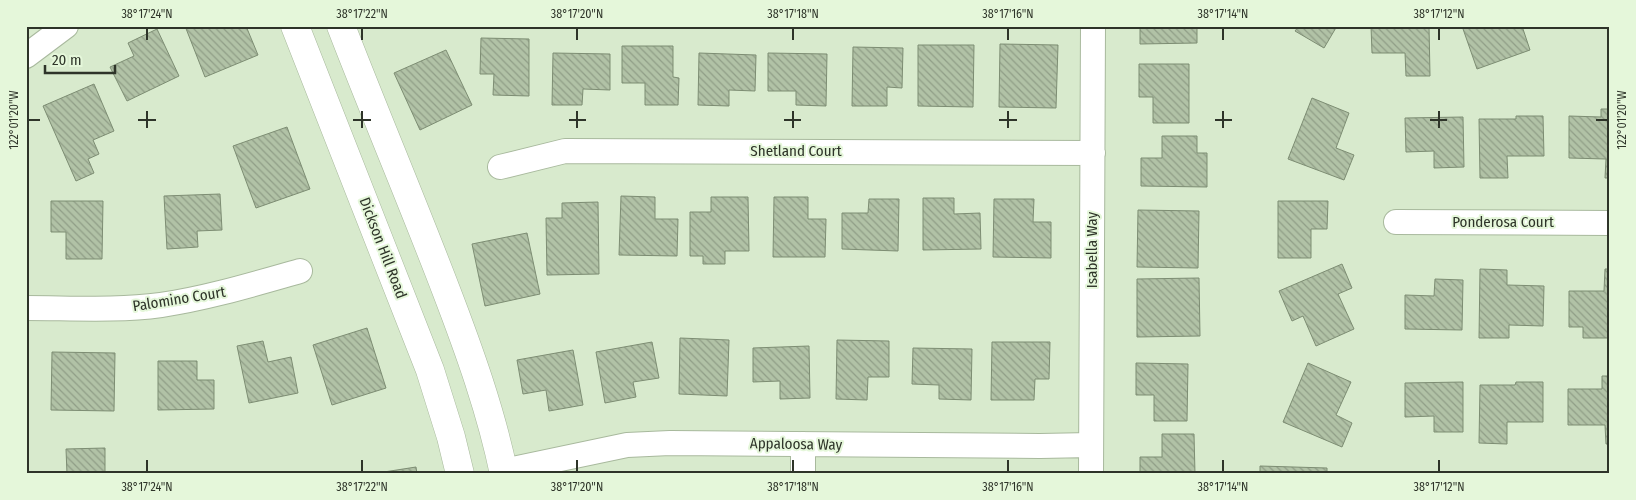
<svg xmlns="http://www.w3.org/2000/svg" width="1636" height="500" viewBox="0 0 1636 500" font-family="'Fira Sans Condensed',sans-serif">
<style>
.building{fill:url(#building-back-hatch);stroke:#7d8d73}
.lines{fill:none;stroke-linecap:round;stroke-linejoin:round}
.minor-casing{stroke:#a8b99d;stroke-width:26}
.tertiary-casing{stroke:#a8b99d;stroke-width:29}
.minor{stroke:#fff;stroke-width:24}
.tertiary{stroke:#fff;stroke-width:28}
.ticks{fill:none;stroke:#2e3429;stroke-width:2}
.labels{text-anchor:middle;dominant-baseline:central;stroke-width:4;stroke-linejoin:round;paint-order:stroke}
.street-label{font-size:15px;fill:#2e3429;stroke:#e5f7da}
.neatline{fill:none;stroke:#2e3429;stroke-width:2}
.ticks-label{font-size:12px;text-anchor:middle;fill:#2e3429}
</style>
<defs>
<pattern id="building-back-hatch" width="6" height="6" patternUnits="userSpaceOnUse" patternTransform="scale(1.25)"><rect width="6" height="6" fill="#b1c2a6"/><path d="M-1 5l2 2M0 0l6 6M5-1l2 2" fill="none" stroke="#909e87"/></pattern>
</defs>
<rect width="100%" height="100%" fill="#d8eacd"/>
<path class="building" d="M185 26H246L258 55 205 77Z
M1140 26H1197V43L1140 44Z
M1299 26H1337L1324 48 1295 31Z
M1371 26H1429L1430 76H1406L1405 53H1372Z
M1462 26H1522L1530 50 1477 69Z
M157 29 179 76 127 101 110 67 134 56 128 43Z
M481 38 529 39V96L493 95 494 74H480Z
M1000 44 1058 45 1056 108 999 107Z
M918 45H974L973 107 918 106Z
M622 46H673V77L679 78 678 105H645V83H622Z
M853 47 903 48 902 88 887 87V106H852Z
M446 50 472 105 420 130 394 73Z
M553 53 610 54V90L583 89 582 105H552Z
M699 53 756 55 755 91 729 90V106L698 105Z
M768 53 827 54 826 106 796 105V91H768Z
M1139 64H1189V123H1153V97H1139Z
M94 84 114 131 93 140 99 154 88 159 94 173 76 181 43 106Z
M1312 98 1349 113 1336 148 1354 155 1344 180 1288 159Z
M1601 109H1610V178H1605L1606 159 1569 158V116L1601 117Z
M1516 116H1543L1544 156H1507L1508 178H1480L1479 119H1516Z
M1463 117 1464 167 1434 168V151L1406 152 1405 118Z
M287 127 310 189 256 208 233 146Z
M1162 136H1197V153H1207V187L1141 186V158H1162Z
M220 194 222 230 197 231 198 247 167 249 164 196Z
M621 196 655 197V219H678L677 256 619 255Z
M711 197H748L749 251H725V264H703V256H690V212H711Z
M774 197H808V219H826L825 257H773Z
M923 198H954V214L980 213 981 249 923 250Z
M869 199H899L898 251 842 249V213H868Z
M994 199H1034L1033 222H1051V258L993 257Z
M51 201H103L102 259H66V232H51Z
M1278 201H1328L1327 229H1311V258H1278Z
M598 202 599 274 547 275 546 218H562V203Z
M1138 210 1199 211 1198 268 1137 267Z
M527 233 540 294 485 306 472 244Z
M1342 264 1352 288 1338 294 1354 329 1316 346 1303 316 1292 321 1279 291Z
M1480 269 1507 270V285L1544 286 1543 326 1509 325V338H1479Z
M1605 269H1610V338H1583V327H1569V291H1604Z
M1199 278 1200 336 1137 337V279Z
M1435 279 1463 280 1462 330 1405 329V295L1434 296Z
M367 328 386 388 332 405 313 345Z
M680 338 729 340 727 396 679 394Z
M837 340 889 341V377H868L867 400 836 399Z
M263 341 268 362 291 357 298 393 249 403 237 346Z
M652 342 659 378 633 382 636 397 605 403 596 352Z
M992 342H1050L1049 379H1035L1034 400H991Z
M809 346 810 398 780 399V381L753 382V348Z
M913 348 972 349 971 400 939 399V385L912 384Z
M573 350 583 405 549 411 546 390 523 394 517 360Z
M52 352 115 353 114 411 51 410Z
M158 361H197V380H214V409L158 410Z
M1136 363 1188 364 1187 421H1154V395H1136Z
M1308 363 1351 382 1336 415 1352 423 1342 447 1283 422Z
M1602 376H1610V444H1606L1605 425H1568V389H1602Z
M1463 382V432H1434V416L1405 417V383Z
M1516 382H1543V422H1507V444L1479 443 1480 385H1515Z
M1162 434H1194L1195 474H1140V457H1162Z
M105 448V474H67L66 449Z
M1260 466 1327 468V474H1260Z
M416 467 417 474H371Z"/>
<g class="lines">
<g class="minor-casing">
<path id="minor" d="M26 56 66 26
M500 167 565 151 1093 153
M1396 222 1610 223
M26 308C71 308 117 311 161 305 208 298 254 284 300 271
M803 444V474
M503 471 627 445 670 443 1040 446 1091 445
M1091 474 1093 26"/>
</g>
<g class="tertiary-casing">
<path id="tertiary" d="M295 26 430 370 451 437 460 474
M341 26C375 114 412 201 446 290 469 350 491 411 504 474"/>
</g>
<use href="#minor" class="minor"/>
<use href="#tertiary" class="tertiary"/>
</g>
<path class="ticks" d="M147 28V40M362 28V40M577 28V40M793 28V40M1008 28V40M1223 28V40M1439 28V40M147 111V128M362 111V128M577 111V128M793 111V128M1008 111V128M1223 111V128M1439 111V128M28 120H40M138 120H156M353 120H371M569 120H586M784 120H801M999 120H1017M1215 120H1232M1430 120H1447M1596 120H1608M147 460V472M362 460V472M577 460V472M793 460V472M1008 460V472M1223 460V472M1439 460V472"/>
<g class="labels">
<g class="street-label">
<text x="796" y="151">Shetland Court</text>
<text x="1503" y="222">Ponderosa Court</text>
<text transform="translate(383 248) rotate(69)">Dickson Hill Road</text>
<text transform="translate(1092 250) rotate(-90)">Isabella Way</text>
<text transform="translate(179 299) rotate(-9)">Palomino Court</text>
<text transform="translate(796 444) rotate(1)">Appaloosa Way</text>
</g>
</g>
<rect width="1636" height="500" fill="none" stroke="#e5f7da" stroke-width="55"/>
<path d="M45 65v8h70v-8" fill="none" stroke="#2e3429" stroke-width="2.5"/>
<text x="52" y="65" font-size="15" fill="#2e3429" stroke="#e5f7da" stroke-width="4" paint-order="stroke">20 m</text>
<rect x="28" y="28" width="1580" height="444" class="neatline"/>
<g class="ticks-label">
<text x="147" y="18">38°17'24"N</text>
<text x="362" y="18">38°17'22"N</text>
<text x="577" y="18">38°17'20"N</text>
<text x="793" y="18">38°17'18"N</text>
<text x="1008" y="18">38°17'16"N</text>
<text x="1223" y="18">38°17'14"N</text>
<text x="1439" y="18">38°17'12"N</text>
<text transform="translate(1622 120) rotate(-90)" y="4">122°01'20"W</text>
<text transform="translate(14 120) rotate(-90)" y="4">122°01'20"W</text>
<text x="147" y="491">38°17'24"N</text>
<text x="362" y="491">38°17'22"N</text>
<text x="577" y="491">38°17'20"N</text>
<text x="793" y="491">38°17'18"N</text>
<text x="1008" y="491">38°17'16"N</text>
<text x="1223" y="491">38°17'14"N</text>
<text x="1439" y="491">38°17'12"N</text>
</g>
</svg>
